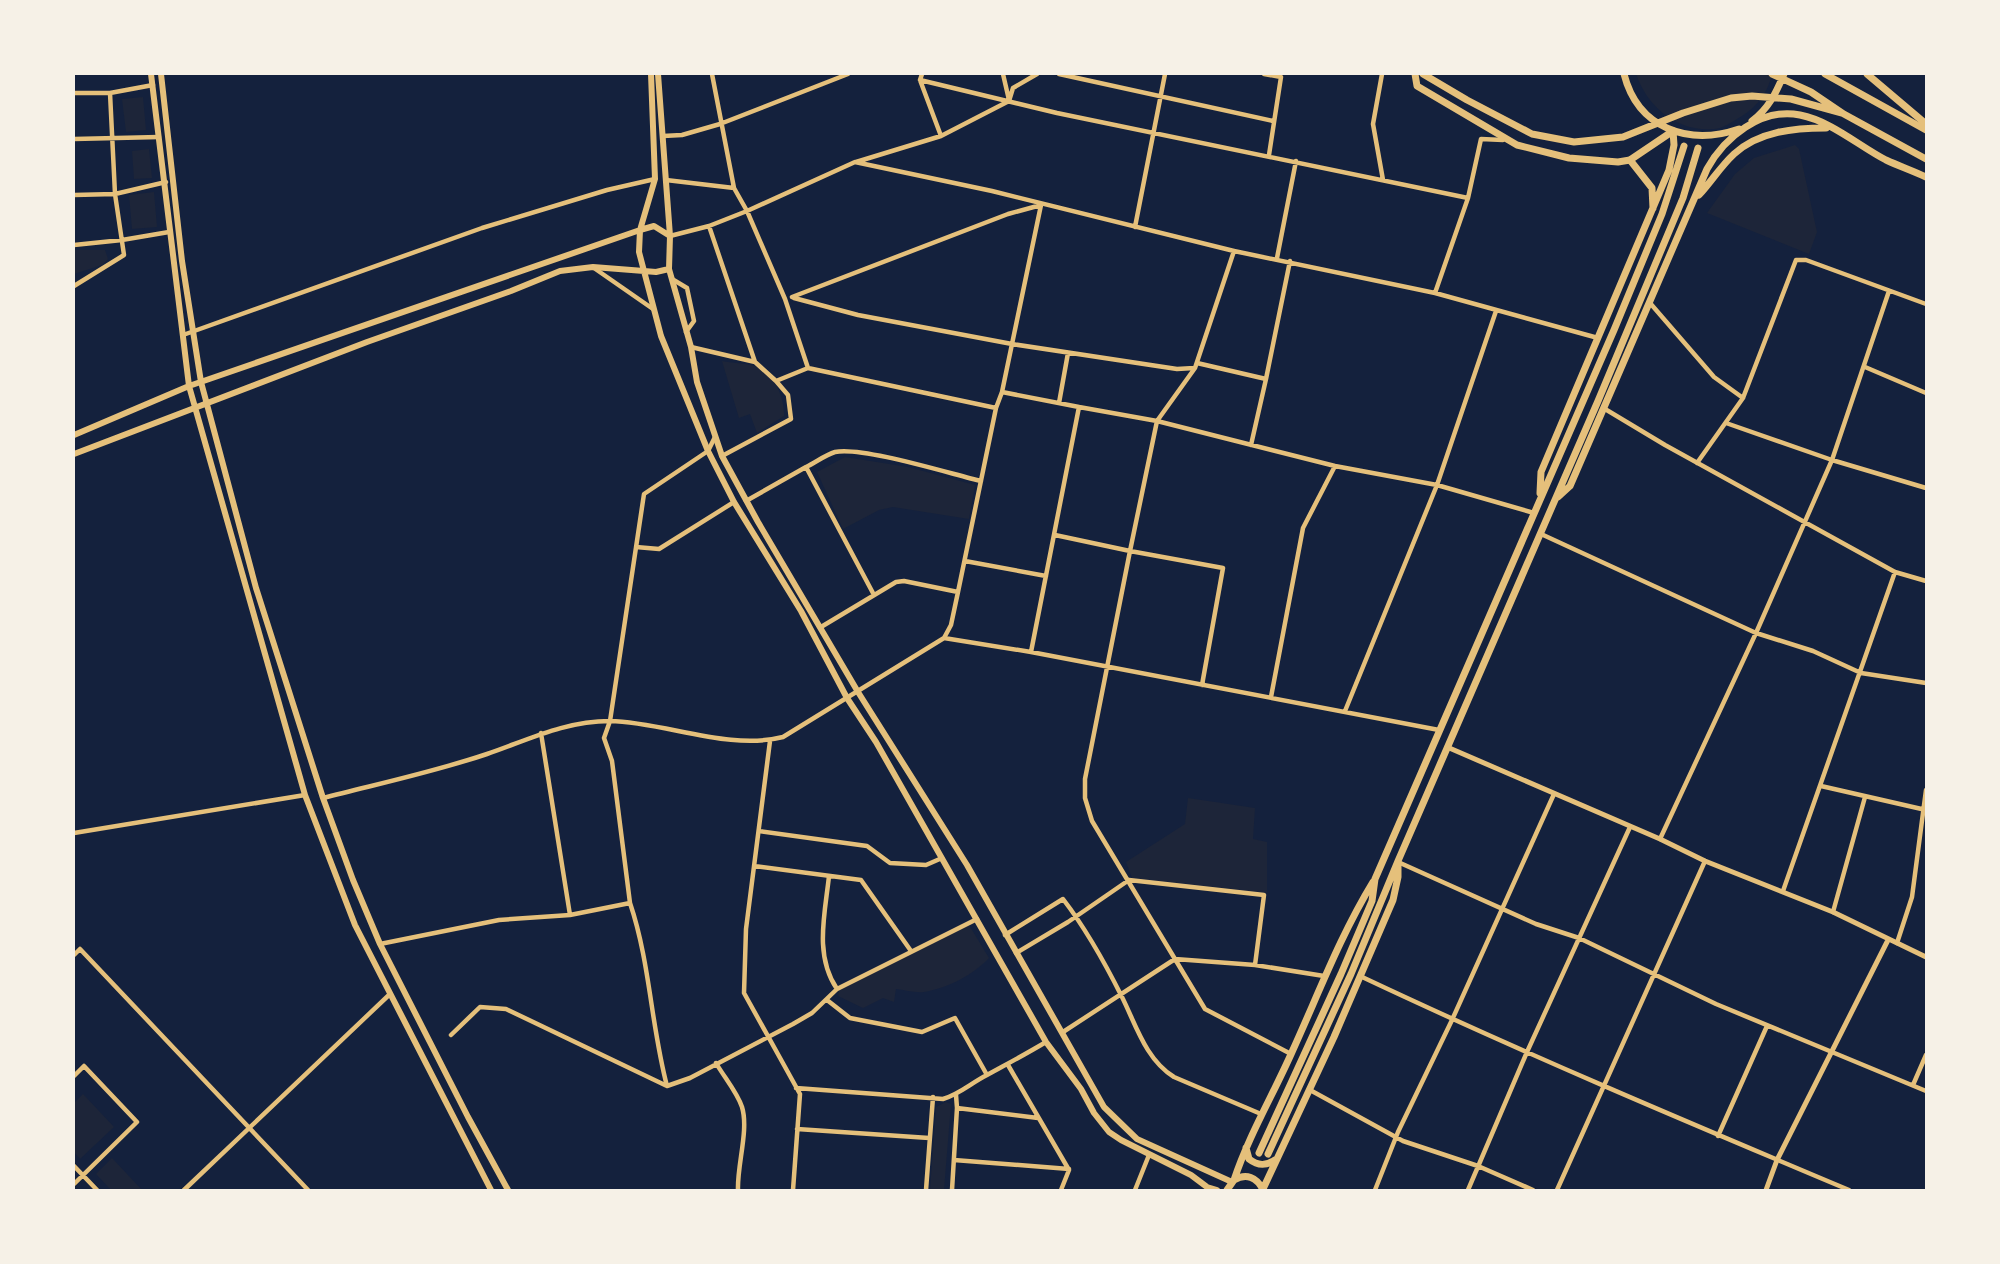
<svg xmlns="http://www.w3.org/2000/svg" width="2000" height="1264" viewBox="0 0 2000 1264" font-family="'DejaVu Sans',sans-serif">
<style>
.green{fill:#1d2539}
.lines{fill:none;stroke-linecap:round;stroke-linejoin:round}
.minor{stroke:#e5c07b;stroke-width:4.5}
.tertiary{stroke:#e5c07b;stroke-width:5}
.secondary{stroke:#e5c07b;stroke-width:6}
.primary{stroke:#e5c07b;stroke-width:7}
.trunk{stroke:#e5c07b;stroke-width:7}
</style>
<rect width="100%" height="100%" fill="#14213d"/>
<path class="green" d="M1636 74H1772C1768 92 1758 106 1742 116 1733 121 1723 129 1713 129 1676 132 1647 106 1636 74Z
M143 97 146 130 126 132 122 99Z
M1795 145 1799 149 1817 232 1809 254 1707 213 1735 174 1754 158Z
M149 149 152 178 134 179 132 151Z
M154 192 157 227 132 229 129 195Z
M74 250H105L108 259 102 265 74 274Z
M722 361C732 363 745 363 755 366 774 373 785 398 784 416L757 433 750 414 739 418Z
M845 457 908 467 975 485 969 519 893 507 879 510 843 529 817 472Z
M1188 798 1255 808 1253 839 1267 842V893L1132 878 1126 862 1185 824Z
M969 925 989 958C973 975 948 988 924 992 915 993 905 990 896 989L894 1002 883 998 863 1008 838 996 839 990Z
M83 1094 114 1127 80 1159 74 1152V1103Z
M946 1102 951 1104 944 1190H930L936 1107Z
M112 1158 142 1190H111L96 1174Z"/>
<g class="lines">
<path class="minor" d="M922 74 920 80 941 136
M1003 74 1009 100
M1059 74 1273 121
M1264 74 1281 77 1269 155
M1382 74 1373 124 1383 180
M920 80 1057 113 1468 198
M74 93H110L153 85
M663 136 682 135 720 124 848 74
M74 139 159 137
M856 162 941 136 1009 101 1013 88 1037 74
M666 180 734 188
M74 195 115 194 166 182
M709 226 755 362
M1135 227 1165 74
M670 236 709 226 747 211 855 162 992 191 1234 251 1435 293 1598 338
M74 245 122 240 169 232
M1277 258 1296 161
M594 268 653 309
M672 279 687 288 694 321 686 332
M74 286 124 255 115 194 110 93
M1435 293 1468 198 1481 139 1503 140
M792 297 1008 214 1041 205 1002 392 996 408 958 592 951 625 944 638
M794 298 858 315 1012 344 1177 369 1194 368
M1650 303 1714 377 1743 398
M183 335 482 228 607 190 655 179
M691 347 755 362 776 381 808 368 785 299 747 211 734 188 712 74
M1197 363 1266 379 1251 445
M1865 367 1926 393
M808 368 996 408
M1266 379 1290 261
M1002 392 1079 407 1031 652
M1059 403 1068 353
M1079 407 1157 421 1335 466 1437 485 1534 513
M1605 409 1665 445 1895 572 1926 581
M1726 423 1832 460 1926 488
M722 456 791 419 788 395 776 381
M1697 463 1743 398 1796 260H1806L1926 304
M746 501 806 467
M1541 534 1756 633 1813 651 1861 673 1926 683
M1055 535 1130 551 1085 779V798L1092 821 1205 1009 1291 1054
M636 547 659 549 734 502
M965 561 1046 576
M874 595 806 467C815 463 825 455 835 452 861 446 951 474 981 481
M821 627 896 582 904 581 958 592
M1202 685 1223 568 1130 551 1157 421 1195 368 1234 251
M1271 697 1303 528 1335 466
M1345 711 1437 485 1496 311
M541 733 570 915
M770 741 746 929 744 993 800 1094 793 1190
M1821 786 1926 810
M323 798C377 784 434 772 487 754 528 740 565 721 610 721 665 722 728 751 783 737L944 638 1031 652 1439 730
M759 831 867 846 890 863 926 865 942 858
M74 833 305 795
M1660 839 1756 633 1832 460 1889 291
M1398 862 1536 924 1579 938 1716 1004 1926 1091
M754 866 861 880 911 951
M829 876C825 914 814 955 837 989
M1783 891 1895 572
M1833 912 1865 797
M1005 935 1063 899C1086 929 1105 963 1122 997 1136 1025 1146 1060 1174 1077L1261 1114
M1897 943 1912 897 1926 790
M380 944 499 920 570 915 630 903
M1016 953 1068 922 1129 880 1264 895 1255 965
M74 955 80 949 308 1190
M1360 976C1521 1052 1685 1121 1849 1190
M827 1000 850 1018 922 1032 955 1018 987 1075
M1063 1032 1175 959 1255 965 1324 976
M451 1035 480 1007 506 1009 667 1086 690 1078 793 1024 812 1013 837 989 977 919
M716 1063C724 1077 737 1092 742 1107 749 1130 737 1165 738 1190
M1008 1065 1069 1170 1061 1190
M74 1076 84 1066 137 1122 74 1184
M1913 1085 1926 1055
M667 1086C651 1026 650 962 630 903L612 761 604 738 610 721 644 494 708 451 715 437
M796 1088 943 1099C960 1094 971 1083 987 1075 1007 1064 1026 1054 1046 1042
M1310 1090 1403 1141 1478 1166 1533 1190
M957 1108 1038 1118
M797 1129 929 1138
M1718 1136 1767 1026
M954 1160 1069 1169
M74 1166 97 1190
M184 1190 390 994
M926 1190 933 1097
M952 1190 957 1108 956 1095
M1135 1190 1149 1155
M1375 1190 1398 1132 1452 1020 1554 794
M1468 1190 1527 1052 1630 827
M1557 1190 1705 861"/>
<path class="tertiary" d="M1447 747 1660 839 1705 861 1833 912 1926 957
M1766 1190 1777 1160 1888 940"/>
<path class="secondary" d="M151 74 189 386 305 795 355 925 491 1190
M161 74 182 261 201 382 256 588 323 798 353 880 380 944 468 1117 508 1190
M658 74 670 236 669 269 656 272 644 271 639 252 640 230 654 226 670 236
M669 269 691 347 697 382 722 456 758 522 858 692 967 865 1104 1107 1137 1139 1232 1182
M74 435 189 386 640 230 655 179 651 74
M74 454 367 342 511 291 560 271 593 267 644 271 661 336 708 451 734 502 801 611 847 698 876 742 1046 1042 1081 1089 1094 1113 1109 1132 1121 1140 1191 1175 1207 1187 1217 1190"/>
<path class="primary" d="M1415 74 1417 86 1517 145 1569 158 1618 162 1630 160 1673 131
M1825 74 1926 130"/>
<path class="trunk" d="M1423 74 1467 100 1532 134 1574 142 1623 137 1683 113 1731 98 1752 96 1791 99 1842 113
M1624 74C1638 129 1689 146 1739 129
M1772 74 1811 92 1842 113 1926 159
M1867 74 1926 124
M1752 121C1769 108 1776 93 1784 74
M1630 160 1652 188 1653 208
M1699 195C1711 182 1721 166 1734 154 1759 131 1795 128 1826 128
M1540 493 1541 472 1669 170 1674 145 1673 131
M1558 497 1570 486 1707 169C1724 138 1761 107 1800 115 1831 121 1859 146 1886 160 1899 166 1913 171 1926 177
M1246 1148 1249 1159C1258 1166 1266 1166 1275 1160
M1259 1153 1341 974 1372 901 1375 879 1614 330 1662 214 1684 146
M1268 1154 1351 974 1398 861 1598 401 1683 198 1698 148
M1234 1180C1249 1135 1273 1095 1292 1052 1318 995 1340 936 1373 882
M1263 1189 1334 1037 1393 900 1398 877V865
M1227 1190 1234 1180C1246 1173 1257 1177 1263 1190"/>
</g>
<rect width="2000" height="1264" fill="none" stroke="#f6f1e7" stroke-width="150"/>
</svg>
